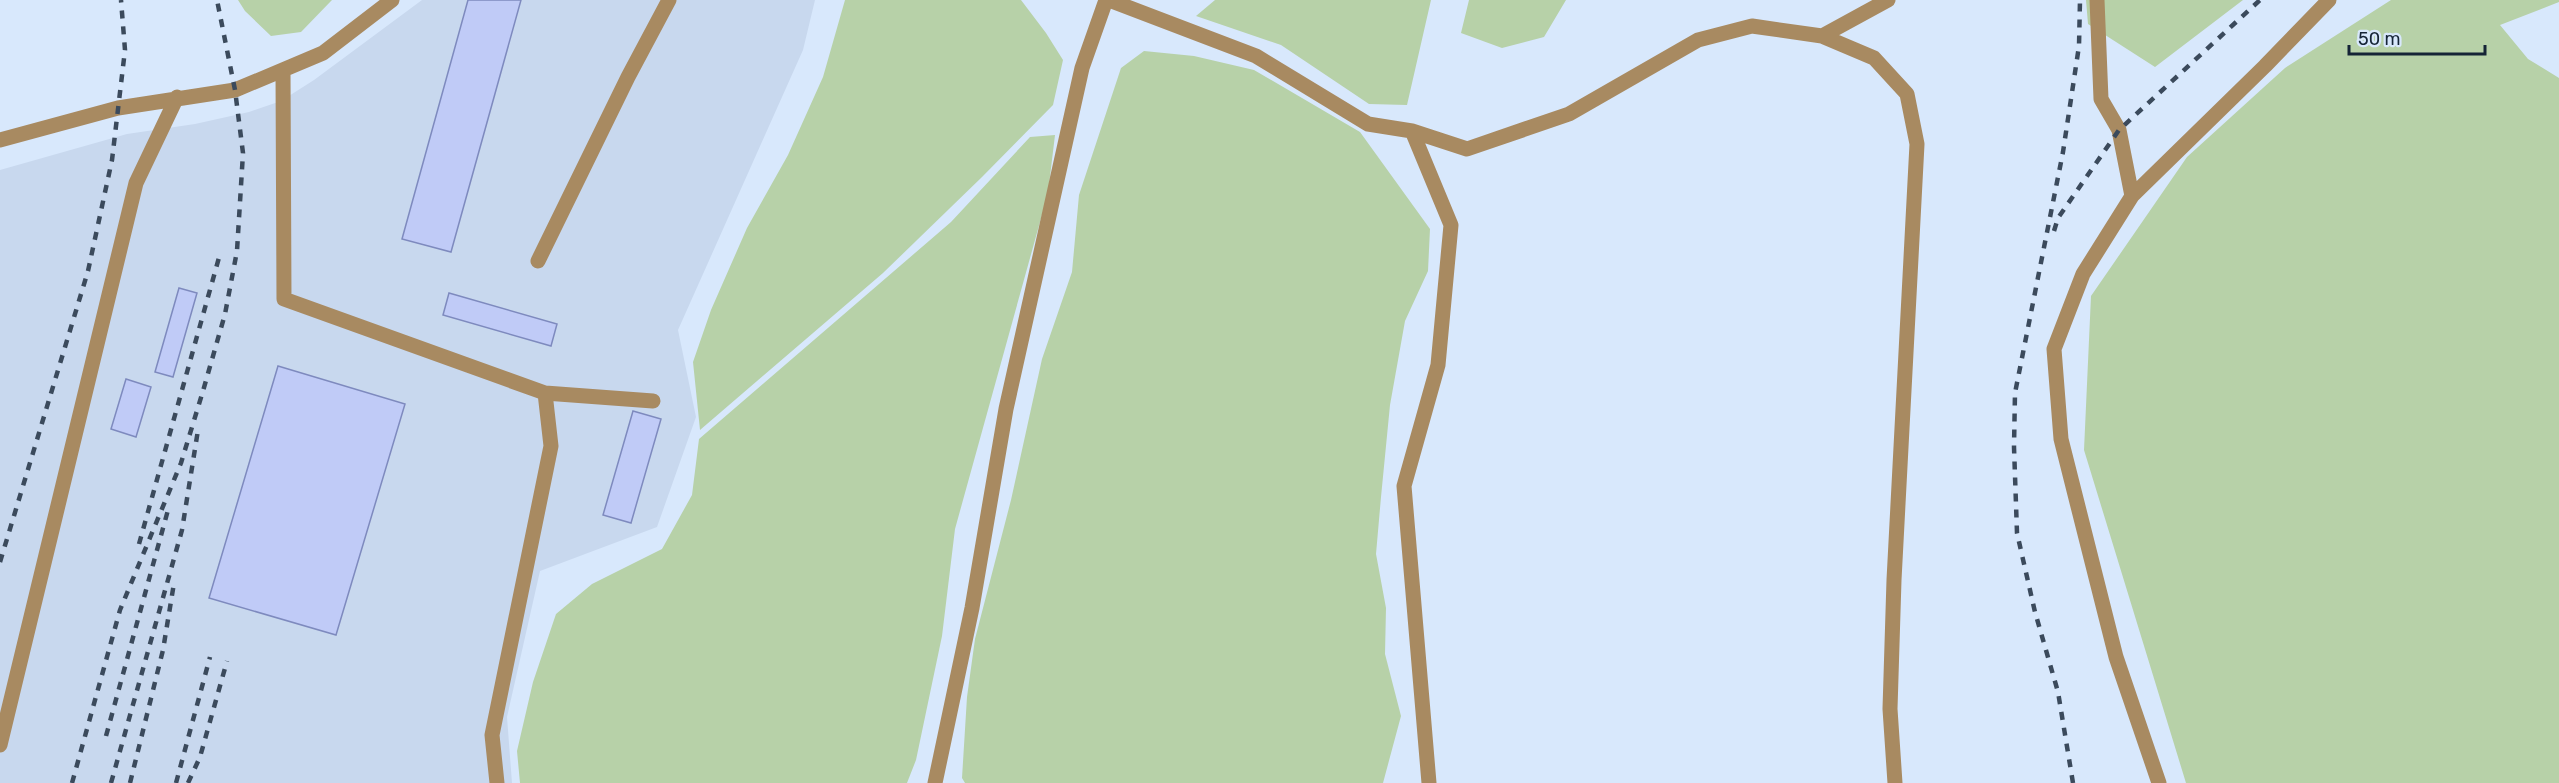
<svg xmlns="http://www.w3.org/2000/svg" width="2559" height="783" viewBox="0 0 2559 783" font-family="Rubik,sans-serif">
<style>
.built{fill:#c8d8ee}
.green{fill:#b7d1a8}
.building{fill:#c0cbf7;stroke:#7e8abe;stroke-width:1.5}
.lines{fill:none;stroke-linecap:round;stroke-linejoin:round}
.minor{stroke:#a88a61;stroke-width:15}
.rail{stroke:#3b4a5c;stroke-width:4.5;stroke-dasharray:8 8;stroke-linecap:butt}
</style>
<rect width="100%" height="100%" fill="#d8e8fc"/>
<path class="built" d="M422 0H815L803 50 678 330 696 417 657 527 540 571 507 717 512 783H0V170L127 134 195 124 249 112 281 101 314 80Z"/>
<path class="green" d="M238 0H332L301 32 271 36 245 11Z
M845 0H1021L1046 33 1063 60 1053 105 982 177 883 273 700 430 693 362 711 310 747 228 788 155 823 77Z
M1215 0H1431L1407 105 1369 104 1281 45 1196 16Z
M1469 0H1566L1544 37 1502 48 1461 33Z
M2086 0H2243L2155 67 2088 24Z
M2391 0H2559V2L2500 25 2528 59 2559 78V783H2186L2084 450 2091 296 2187 157 2285 68Z
M1144 51 1194 56 1254 70 1360 132 1430 229 1428 271 1405 321 1390 405 1381 497 1376 554 1386 608 1385 654 1401 716 1383 783H965L962 778 967 697 975 639 1011 500 1042 359 1072 272 1079 195 1121 68Z
M1055 135 1048 193 955 529 942 636 916 760 907 783H520L517 751 533 682 556 614 592 584 662 549 692 495 699 439 951 222 1030 137Z"/>
<path class="building" d="M468 0H521L451 252 402 239Z
M179 288 197 293 173 377 155 372Z
M449 293 557 324 551 346 443 315Z
M278 366 405 404 336 635 209 598Z
M126 379 151 387 136 437 111 429Z
M633 411 661 419 631 523 603 515Z"/>
<g class="lines">
<path class="minor" d="M1109 0 1256 56 1368 124 1412 131 1467 149 1569 114 1698 40 1752 26 1822 36 1874 58 1907 94 1917 144 1894 580 1890 709 1895 783
M2097 0 2101 99 2119 130 2132 196
M1822 36 1888 0
M283 70 284 299 545 393 653 401
M1412 131 1451 225 1438 365 1404 486 1429 783
M0 140 118 108 235 90 323 53 392 0
M538 261 628 77 669 0
M0 745 136 183 177 97
M497 783 492 735 551 446 545 393
M935 783 972 608 1006 409 1082 68 1106 0
M2159 783 2116 657 2061 439 2054 349 2083 274 2132 196 2265 66 2329 0"/>
<path class="rail" d="M2054 231 2058 218 2119 130 2260 0
M139 544 220 254
M0 562 88 271 112 160 125 50 121 0
M106 736 168 510
M72 783 120 610 181 463 203 391 225 314 237 251 243 153 235 90 217 0
M111 783 182 530 198 430
M130 783 163 650 174 583
M176 783 210 657
M188 783 200 757 227 661
M2073 783 2058 692 2035 612 2017 533 2014 447 2015 393 2063 152 2079 46 2080 0"/>
</g>
<path d="M2349 45v9h136v-9" fill="none" stroke="#152436" stroke-width="3"/>
<text x="2358" y="45" font-size="18" fill="#152436" stroke="#d8e8fc" stroke-width="4.5" paint-order="stroke">50 m</text>
</svg>
